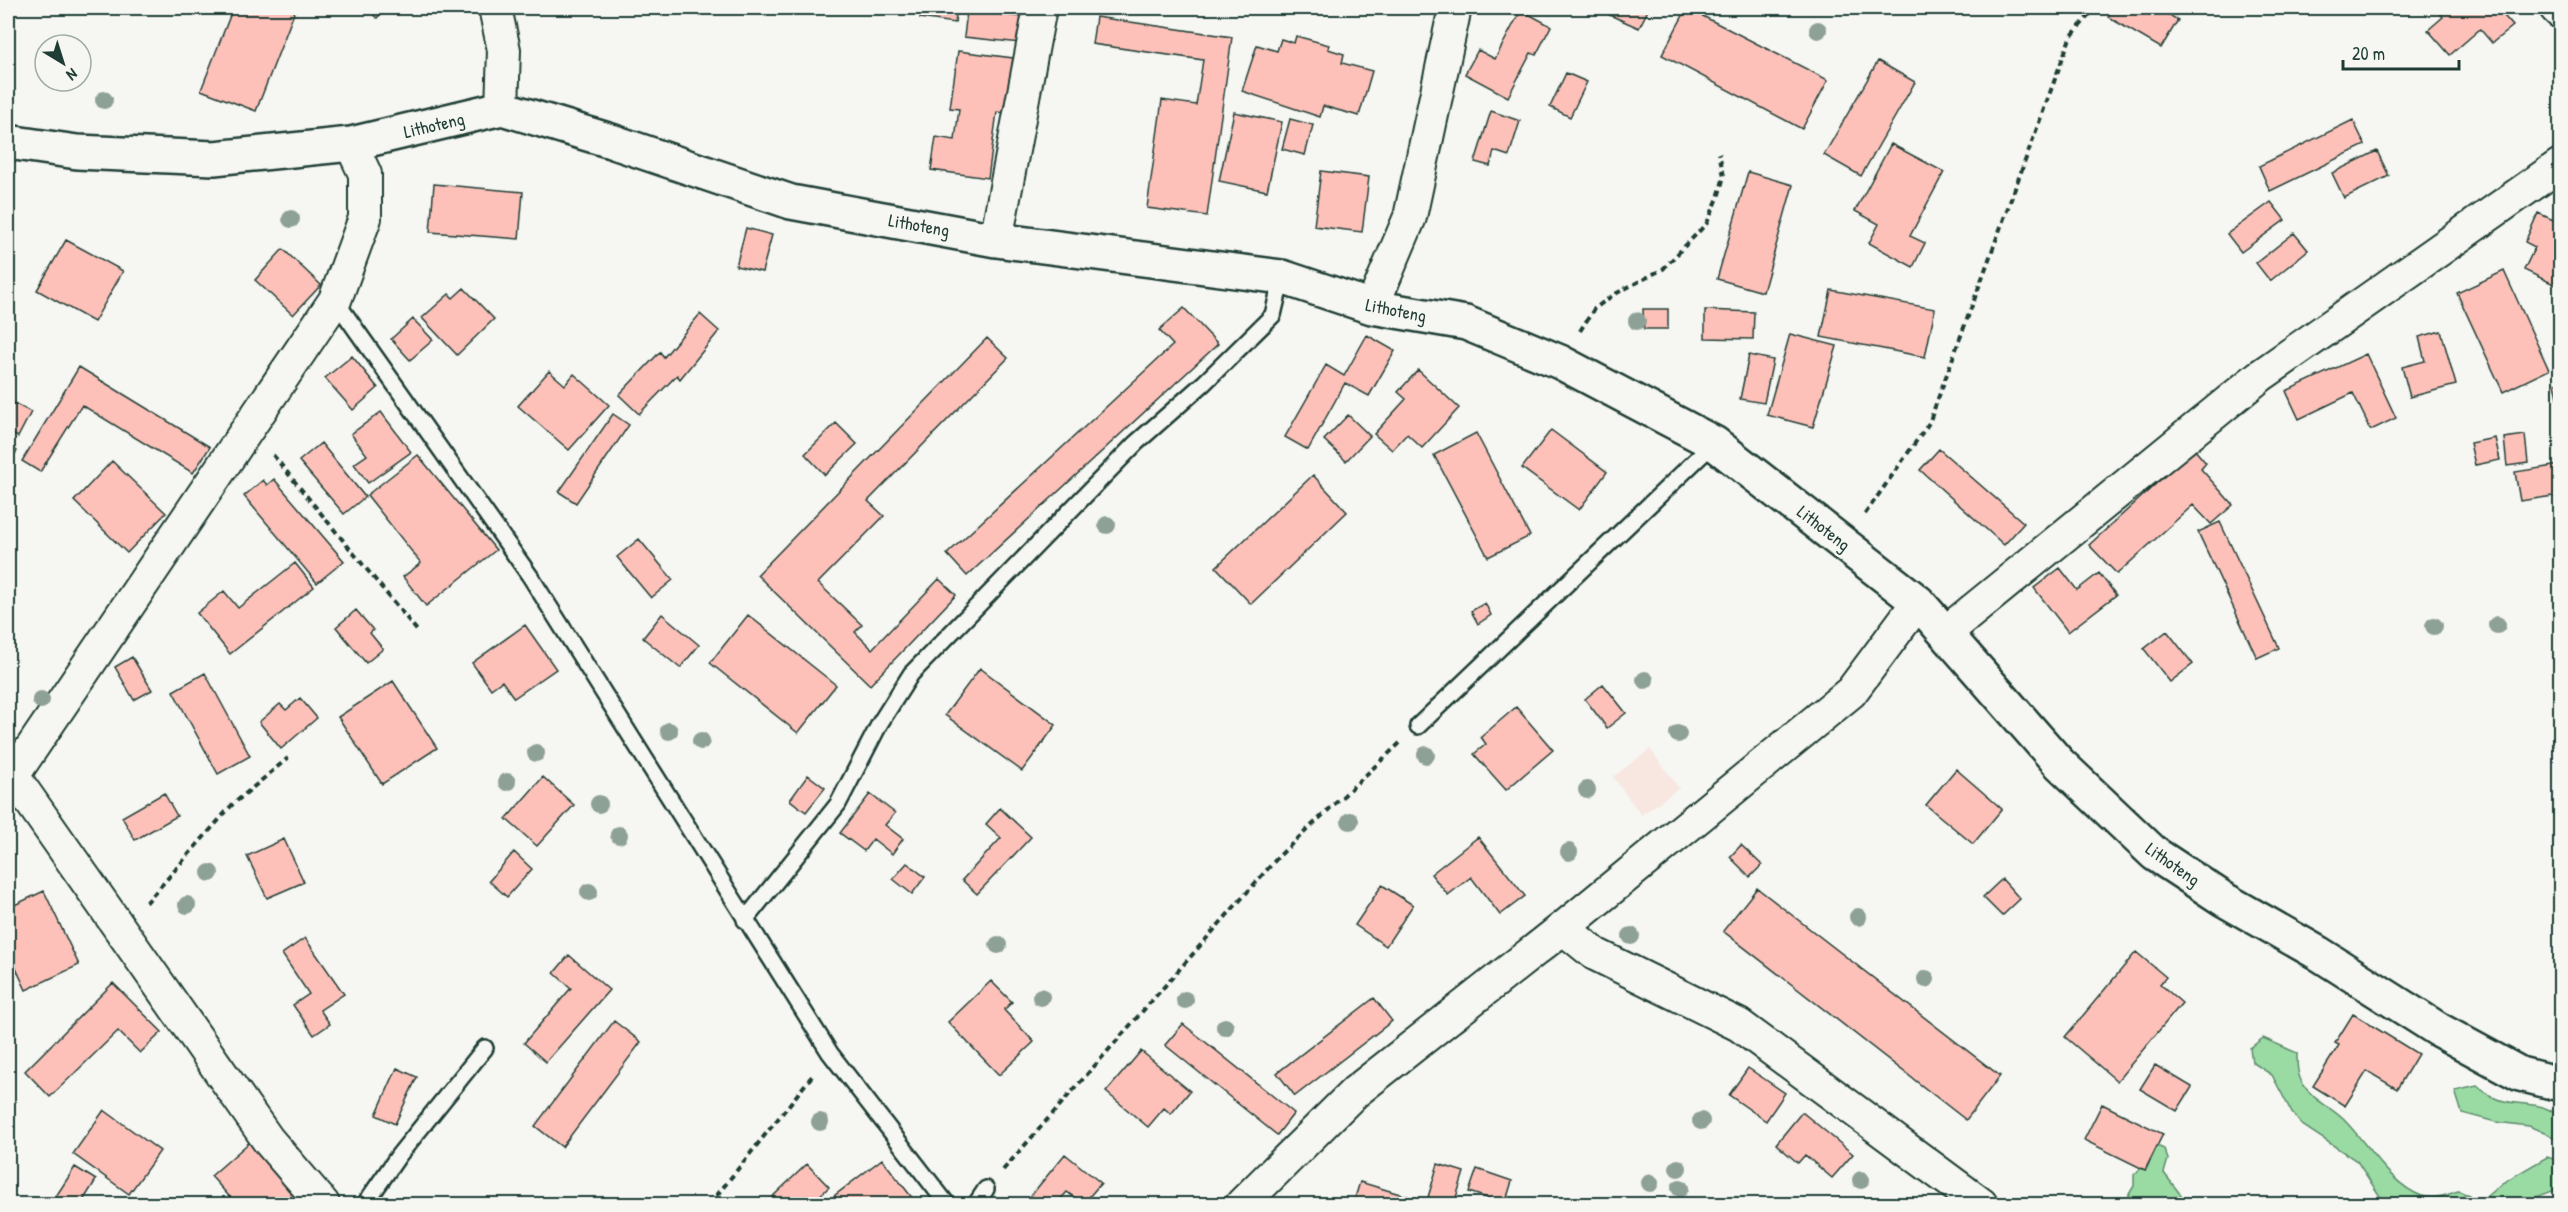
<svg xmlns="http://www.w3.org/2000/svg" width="2568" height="1212" viewBox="0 0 2568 1212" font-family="'Patrick Hand',sans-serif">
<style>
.built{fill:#f8e6e1}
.green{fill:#9adaa3;stroke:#5c8c6c;stroke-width:1.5}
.building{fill:#fdc1b9;stroke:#1f3d34;stroke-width:1.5}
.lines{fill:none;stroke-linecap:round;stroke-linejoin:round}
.lane-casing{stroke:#1f3d34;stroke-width:20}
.street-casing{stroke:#1f3d34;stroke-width:36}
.secondary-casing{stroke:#1f3d34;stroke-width:38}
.path{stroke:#1f3d34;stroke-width:4;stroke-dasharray:6 4.5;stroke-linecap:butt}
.lane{stroke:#f6f6f2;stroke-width:15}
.street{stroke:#f6f6f2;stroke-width:32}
.secondary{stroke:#f6f6f2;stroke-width:33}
.tree{fill:#8ea196}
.labels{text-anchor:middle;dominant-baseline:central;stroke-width:4.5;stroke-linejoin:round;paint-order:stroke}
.street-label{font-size:18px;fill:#1f3d34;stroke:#f6f6f2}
</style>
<rect width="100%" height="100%" fill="#f6f6f2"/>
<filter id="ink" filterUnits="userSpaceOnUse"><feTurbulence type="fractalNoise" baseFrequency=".0167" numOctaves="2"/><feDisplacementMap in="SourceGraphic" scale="12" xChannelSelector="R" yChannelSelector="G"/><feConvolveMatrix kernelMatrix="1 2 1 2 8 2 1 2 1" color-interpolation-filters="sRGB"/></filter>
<g filter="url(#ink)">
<path class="built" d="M1650 749 1679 788 1641 815 1613 777Z"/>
<path class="green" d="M2263 1038 2297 1053C2297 1064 2297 1075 2303 1084 2314 1102 2334 1108 2347 1123 2367 1144 2392 1186 2422 1196 2434 1200 2446 1195 2458 1191L2469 1195 2467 1204H2385L2357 1161 2302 1125 2292 1113 2272 1075 2252 1062 2250 1048Z
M2477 1086C2501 1106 2511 1101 2539 1106 2546 1107 2554 1113 2560 1115V1140L2529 1126 2496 1122 2462 1113 2455 1091Z
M2157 1146 2164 1149 2168 1159 2164 1173 2181 1195V1204H2123L2134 1186V1175L2141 1168 2146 1170Z
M2547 1157 2560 1161V1188L2519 1204H2480V1202L2502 1183Z"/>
<path class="building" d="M233 8H296L256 111 201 90Z
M365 8H386L377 18Z
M922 8H957L955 23 920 18Z
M1594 8H1649L1639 28Z
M1687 8 1828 80 1802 129 1662 55Z
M2113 8H2157L2178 20 2161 48 2108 17Z
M2435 8H2497L2513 26 2492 43 2480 29 2450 55 2428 30 2443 17Z
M1521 10 1551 26 1536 55 1531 53 1508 97 1465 74 1478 50 1495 59Z
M967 11 1024 17 1021 43 964 37Z
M1096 17 1232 37 1207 216 1147 208 1162 100 1196 105 1203 60 1092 44Z
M1296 36 1329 45 1328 49 1344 54 1342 63 1372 71 1359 116 1323 106 1320 117 1242 91 1257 45 1277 51 1281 39 1294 43Z
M958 51 1013 58 1005 113 997 112 988 178 931 170 936 137 955 140 959 109 950 108Z
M1878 61 1915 82 1861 176 1824 155Z
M1566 73 1587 82 1570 117 1550 107Z
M1491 111 1520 121 1509 156 1494 151 1490 166 1475 162Z
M1234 112 1282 122 1267 191 1219 181Z
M1290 119 1313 125 1305 155 1282 149Z
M2353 120 2365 145 2270 191 2259 166Z
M1891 144 1944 172 1910 236 1925 243 1913 267 1869 243 1879 224 1855 211Z
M2377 151 2389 176 2344 198 2332 173Z
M1321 171 1369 177 1362 232 1314 226Z
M1748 172 1793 185 1763 292 1717 279Z
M434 184 523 192 519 239 430 232Z
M2271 202 2285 220 2241 252 2227 234Z
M2538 213 2560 223V287L2524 270 2535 247 2525 242Z
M746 228 772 235 762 272 736 266Z
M2294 233 2308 250 2270 281 2256 263Z
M66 240 123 271 94 322 37 290Z
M283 249 321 285 293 315 255 280Z
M2504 271 2549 370 2503 392 2457 293Z
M464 288 494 319 457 355 422 318 449 294 453 298Z
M1831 290 1935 309 1925 357 1821 337Z
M1184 308 1218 344 967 576 947 554 1173 345 1159 330Z
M1643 309H1668V329H1644Z
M1705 310 1754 312 1753 339 1705 338Z
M700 314 719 331 680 379 677 375 639 414 619 395 660 352 664 357Z
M413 319 433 340 410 360 391 339Z
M2441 331 2456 385 2410 397 2402 367 2425 361 2419 337Z
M1790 334 1837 346 1813 427 1767 415Z
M1367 335 1395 351 1369 396 1345 383 1308 450 1285 437 1326 365 1344 376Z
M987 338 1008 358 868 501 884 516 818 583 862 625 855 632 872 649 939 579 956 595 870 685 757 575Z
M2366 354 2396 418 2371 430 2353 393 2299 419 2286 391Z
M1749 355 1773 360 1764 403 1740 399Z
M352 356 378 388 353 410 325 378Z
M79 367 210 447 193 473 82 405 40 472 22 461Z
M1418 370 1459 408 1422 448 1407 434 1392 450 1374 434 1406 399 1398 392Z
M549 371 565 385 574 374 609 405 569 450 518 406Z
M2560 382V401L2559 402 2555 383Z
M8 400 31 412 18 437 8 432Z
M381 412 411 452 368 483 354 464 367 455 351 434Z
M613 414 629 425 576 503 559 492Z
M1348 415 1370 436 1346 461 1324 440Z
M836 423 857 444 825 475 805 454Z
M1551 430 1607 472 1579 510 1522 468Z
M1476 433 1530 536 1488 557 1434 455Z
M2525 435 2528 463 2507 466 2504 438Z
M2495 438 2500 460 2475 465 2470 443Z
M321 443 365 497 344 514 299 461Z
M8 445 17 451 8 464Z
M1939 449 2024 523 2004 545 1920 470Z
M2194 449 2206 463 2201 469 2233 505 2211 524 2193 505 2117 574 2089 545Z
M418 455 496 550 426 606 403 577 421 563 367 495Z
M112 461 166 513 127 553 74 501Z
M2560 465V495L2520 501 2515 472Z
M1313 475 1347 512 1251 604 1216 567Z
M274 479 344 561 317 583 244 496 263 480 267 485Z
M2220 522 2279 648 2257 658 2198 532Z
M639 539 673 580 651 598 617 557Z
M295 563 314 587 230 654 197 613 224 591 238 608Z
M2060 568 2077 590 2099 573 2116 595 2068 632 2034 588Z
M1485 603 1491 615 1478 624 1471 611Z
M356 610 373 630 370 633 383 649 366 663 336 627Z
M662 614 699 645 680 668 643 638Z
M748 615 836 685 798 733 710 663Z
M525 625 556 669 514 698 502 681 491 689 472 663Z
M2167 631 2193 664 2170 682 2144 649Z
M132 657 152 690 134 700 115 667Z
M980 668 1056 725 1022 771 945 715Z
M205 673 250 756 218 774 173 691Z
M393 681 437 748 382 784 338 717Z
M1603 684 1626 713 1607 728 1585 699Z
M300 698 317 718 281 749 259 722 280 704 286 710Z
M1516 707 1553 750 1506 790 1474 754 1486 744 1481 737Z
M1956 769 2002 809 1973 844 1926 805Z
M808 775 825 788 806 812 790 800Z
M543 777 574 805 537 846 506 819Z
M164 793 177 816 135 840 122 817Z
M870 794 895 813 885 825 903 839 892 854 873 839 864 851 840 833Z
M1000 808 1031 837 977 894 962 880 1001 838 986 824Z
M1478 837 1525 896 1500 915 1471 877 1448 895 1431 874Z
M284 839 304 882 267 898 247 856Z
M1741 845 1762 865 1750 877 1730 857Z
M514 852 532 869 507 897 489 881Z
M907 863 925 877 912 894 893 879Z
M2002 879 2020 899 2002 916 1983 897Z
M1382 885 1413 905 1386 946 1355 925Z
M1757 888 2000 1076 1966 1120 1723 931Z
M44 891 79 965 26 990 8 951V908Z
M305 938 344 994 320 1010 330 1024 314 1035 293 1005 309 994 282 954Z
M2136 952 2166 977 2160 984 2182 1003 2117 1081 2065 1037Z
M569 955 609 990 546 1062 524 1043 571 988 554 973Z
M991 981 1012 1002 1004 1010 1034 1042 999 1075 948 1022Z
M113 983 162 1032 140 1053 118 1031 50 1097 25 1071Z
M1374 998 1392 1021 1295 1096 1277 1073Z
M2353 1014 2418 1054 2397 1089 2367 1071 2345 1106 2313 1086 2339 1045 2335 1043Z
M614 1021 641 1042 562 1147 535 1126Z
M1183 1024 1294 1113 1277 1135 1165 1045Z
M1141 1051 1190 1091 1171 1114 1164 1108 1148 1127 1106 1092Z
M2155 1065 2192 1087 2177 1111 2140 1089Z
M397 1068 417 1077 395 1124 376 1115Z
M1748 1068 1785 1093 1766 1121 1729 1095Z
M2102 1104 2163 1134 2145 1170 2084 1140Z
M104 1110 160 1151 129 1194 73 1154Z
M1802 1112 1853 1154 1832 1178 1805 1155 1798 1163 1776 1144Z
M252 1140 299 1195 287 1204H236L211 1176Z
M1065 1154 1101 1183 1083 1204 1067 1192 1056 1204H1024Z
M882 1159 917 1204H840L834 1196Z
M807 1164 829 1187 811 1204H774L769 1200Z
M1438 1164 1464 1172 1454 1204H1426Z
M75 1167 96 1180 81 1204H51Z
M1477 1169 1512 1181 1505 1204 1469 1192Z
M1360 1182 1410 1197 1407 1204H1353Z"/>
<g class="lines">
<g class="lane-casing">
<path id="lane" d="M335 300 530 576 830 1053 947 1204
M1418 726 1714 443
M745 920 838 804 880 723 911 674 1136 443 1204 383 1273 315 1282 277
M365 1204 399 1155 485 1048
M976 1204 986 1189"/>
</g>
<g class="street-casing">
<path id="street" d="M495 8 504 50 502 108
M2556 8 2560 12
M996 240 1040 8
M1372 307 1410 217 1455 8
M1945 633 2260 376 2560 165
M13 776 268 1140 323 1204
M8 783 335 300 365 218V174L351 144
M1563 928 1595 954 1739 1025 1981 1204
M1242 1204 1355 1092 1563 928 1851 692 1918 602"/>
</g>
<g class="secondary-casing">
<path id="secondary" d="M8 142 77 152 214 158 351 144 502 108 611 141 791 202 996 240 1282 277 1372 307 1466 323 1560 362 1714 443 1918 602 2059 763 2155 854 2225 900 2318 953 2439 1030 2520 1074 2560 1084"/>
</g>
<path class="path" d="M1580 331 1594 309 1613 295 1663 269 1707 223 1718 198 1724 176 1719 153
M273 455 419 633
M1865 514 1929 423 2070 38 2095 8
M146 903 232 805 288 758
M1003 1170 1279 856 1400 743
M710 1204 812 1076"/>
<use href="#lane" class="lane"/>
<use href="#street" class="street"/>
<use href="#secondary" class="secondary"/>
</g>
<g class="tree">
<circle cx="1818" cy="30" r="9"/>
<circle cx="104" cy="100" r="9"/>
<circle cx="291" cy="219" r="9"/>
<circle cx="1637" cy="321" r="9"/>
<circle cx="1107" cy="525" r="9"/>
<circle cx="2497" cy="625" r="9"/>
<circle cx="2434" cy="626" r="9"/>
<circle cx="1645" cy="680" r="9"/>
<circle cx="41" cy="700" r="9"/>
<circle cx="669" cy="731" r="9"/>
<circle cx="1678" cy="734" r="9"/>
<circle cx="701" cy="741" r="9"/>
<circle cx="536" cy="753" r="9"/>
<circle cx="1426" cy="755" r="9"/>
<circle cx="507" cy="782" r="9"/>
<circle cx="1587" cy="790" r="9"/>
<circle cx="599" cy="804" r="9"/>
<circle cx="1350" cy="821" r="9"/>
<circle cx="619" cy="835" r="9"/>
<circle cx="1569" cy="852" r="9"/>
<circle cx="210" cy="873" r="9"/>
<circle cx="589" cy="892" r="9"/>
<circle cx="187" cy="905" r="9"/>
<circle cx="1858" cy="917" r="9"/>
<circle cx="1631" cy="936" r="9"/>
<circle cx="998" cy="945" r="9"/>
<circle cx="1926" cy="979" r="9"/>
<circle cx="1041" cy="997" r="9"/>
<circle cx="1185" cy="1000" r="9"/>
<circle cx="1225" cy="1027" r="9"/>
<circle cx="1701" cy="1121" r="9"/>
<circle cx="820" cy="1122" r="9"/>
<circle cx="1678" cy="1168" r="9"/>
<circle cx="1861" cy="1180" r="9"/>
<circle cx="1650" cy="1183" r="9"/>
<circle cx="1680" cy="1188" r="9"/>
</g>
</g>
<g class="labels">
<g class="street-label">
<text transform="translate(434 125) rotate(-13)">Lithoteng</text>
<text transform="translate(919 225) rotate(10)">Lithoteng</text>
<text transform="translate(1396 310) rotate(11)">Lithoteng</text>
<text transform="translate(1824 528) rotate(38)">Lithoteng</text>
<text transform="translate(2173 864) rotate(35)">Lithoteng</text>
</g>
</g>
<rect width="2568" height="1212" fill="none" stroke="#f6f6f2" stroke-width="30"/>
<rect x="15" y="15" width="2538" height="1182" fill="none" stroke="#1f3d34" stroke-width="2" filter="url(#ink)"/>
<g transform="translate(63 63) rotate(142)"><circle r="28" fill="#f6f6f2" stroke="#a0aca6" stroke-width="1.5"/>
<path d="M0-4.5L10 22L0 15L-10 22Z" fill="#1f3d34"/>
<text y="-9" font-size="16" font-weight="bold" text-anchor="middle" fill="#1f3d34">N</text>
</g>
<path d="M2343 60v9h116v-9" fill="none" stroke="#1f3d34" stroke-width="3"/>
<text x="2352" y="60" font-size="18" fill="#1f3d34" stroke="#f6f6f2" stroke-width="4.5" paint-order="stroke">20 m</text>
</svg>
